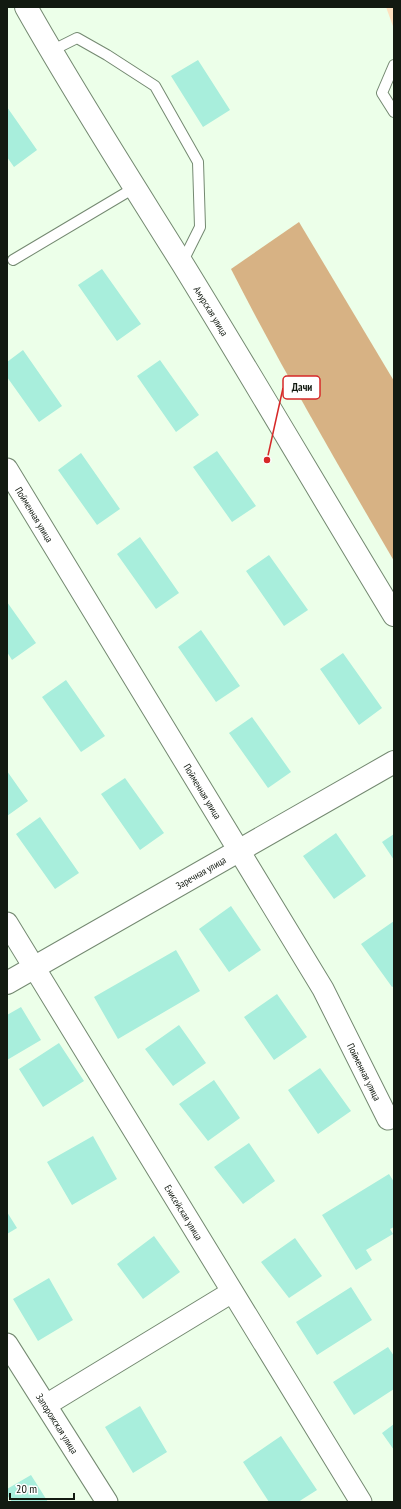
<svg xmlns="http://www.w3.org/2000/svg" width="401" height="1509" viewBox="0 0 401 1509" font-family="'PT Sans Narrow',sans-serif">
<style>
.green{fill:#fee2c0}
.forest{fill:#d7b284}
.building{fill:#a8eedc}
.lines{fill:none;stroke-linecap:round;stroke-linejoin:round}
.service-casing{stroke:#748971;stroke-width:12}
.minor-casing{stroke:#748971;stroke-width:23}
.tertiary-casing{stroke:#748971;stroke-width:24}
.service{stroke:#fff;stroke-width:10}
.minor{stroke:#fff;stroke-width:21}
.tertiary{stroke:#fff;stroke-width:22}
.labels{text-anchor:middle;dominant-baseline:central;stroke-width:3.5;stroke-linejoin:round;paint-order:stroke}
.street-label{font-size:10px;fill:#121a11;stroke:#fff}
.leader{fill:none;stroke:#d62828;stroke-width:1.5}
.callout-dot{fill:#d62828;stroke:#fff;stroke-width:1.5}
.callout{fill:#fff;stroke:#d62828;stroke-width:1.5}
.callout-label{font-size:11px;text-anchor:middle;font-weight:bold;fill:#121a11}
</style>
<rect width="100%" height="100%" fill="#ecffe9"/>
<path class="green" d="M386 7H394V29Z"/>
<path class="forest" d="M299 222 394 381V561C338 465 282 369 231 269Z"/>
<path class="building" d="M198 60 230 110 203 127 171 76Z
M7 107 37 150 14 167 7 157Z
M102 269 141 324 117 341 78 285Z
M23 350 62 406 39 422 7 377V362Z
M160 360 199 415 176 432 137 376Z
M217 451 256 506 232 522 193 467Z
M81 453 120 509 97 525 58 470Z
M140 537 179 593 156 609 117 554Z
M269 555 308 610 284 626 246 571Z
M7 602 36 643 12 660 7 652Z
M201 630 240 686 216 702 178 647Z
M343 653 382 708 359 725 320 669Z
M66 680 105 736 81 752 42 697Z
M252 717 291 772 268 788 229 733Z
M7 771 28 801 7 816Z
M125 778 164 833 140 850 101 794Z
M40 817 79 873 55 889 16 834Z
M336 833 366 876 334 899 303 856Z
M394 834V860L382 842Z
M231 906 261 950 229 972 199 929Z
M394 921V986L392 987 361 944Z
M176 950 200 991 118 1039 94 997Z
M277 994 307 1037 274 1060 244 1017Z
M21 1007 41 1040 7 1060V1015Z
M179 1025 206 1063 173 1086 145 1049Z
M59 1043 84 1081 43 1107 19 1069Z
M320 1068 351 1111 318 1134 288 1090Z
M214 1080 240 1118 208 1141 179 1104Z
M93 1136 117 1179 72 1205 47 1162Z
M249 1143 275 1181 243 1204 214 1167Z
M389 1174 394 1182V1227L390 1229 393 1234 366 1250 372 1260 356 1270 322 1215Z
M7 1212 17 1228 7 1234Z
M154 1236 180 1272 143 1299 117 1264Z
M295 1238 322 1276 289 1298 261 1262Z
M49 1278 73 1320 38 1341 13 1299Z
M351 1287 372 1320 317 1355 296 1322Z
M388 1347 394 1356V1389L354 1415 333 1382Z
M140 1406 167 1452 133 1473 105 1427Z
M394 1424V1450L382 1433Z
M281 1436 317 1490 298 1502H269L243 1462Z
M31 1475 48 1502H12L7 1495V1489Z"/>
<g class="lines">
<g class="service-casing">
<path id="service" d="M51 51 77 38 107 55 155 86 198 162 200 227 182 263
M394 65 382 93 394 112
M13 260 134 188"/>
</g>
<g class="minor-casing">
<g id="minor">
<path id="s1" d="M7 469 323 989 388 1119"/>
<path id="s2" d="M7 923 361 1502"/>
<path id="s3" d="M7 1344 107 1502"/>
<path d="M46 1405 232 1292"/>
</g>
</g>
<g class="tertiary-casing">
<g id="tertiary">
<path id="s4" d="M26 7C75 94 129 178 182 263 254 380 323 498 394 615"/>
<path id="s5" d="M7 983 394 762"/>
</g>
</g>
<use href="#service" class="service"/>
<use href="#minor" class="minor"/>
<use href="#tertiary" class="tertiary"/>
</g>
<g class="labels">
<g class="street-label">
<text stroke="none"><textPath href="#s4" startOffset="356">Амурская улица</textPath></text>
<text stroke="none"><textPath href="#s1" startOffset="53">Пойменная улица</textPath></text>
<text stroke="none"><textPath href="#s1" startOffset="377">Пойменная улица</textPath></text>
<text stroke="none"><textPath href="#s5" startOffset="223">Заречная улица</textPath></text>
<text stroke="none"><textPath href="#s1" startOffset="701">Пойменная улица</textPath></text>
<text stroke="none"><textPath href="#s2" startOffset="339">Енисейская улица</textPath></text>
<text stroke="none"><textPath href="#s3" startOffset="94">Запорожская улица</textPath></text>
</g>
</g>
<path class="leader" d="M267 460L283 388"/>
<circle class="callout-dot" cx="267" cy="460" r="4"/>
<rect class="callout" x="283" y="376" width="37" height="23" rx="4"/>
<g class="callout-label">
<text x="302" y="391">Дачи</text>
</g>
<rect width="401" height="1509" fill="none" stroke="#121a11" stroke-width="16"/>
<path d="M10 1493v6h64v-6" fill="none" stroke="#121a11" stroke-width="2"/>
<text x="16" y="1493" font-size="12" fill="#121a11" stroke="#ffffff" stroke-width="3" paint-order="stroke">20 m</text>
</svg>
